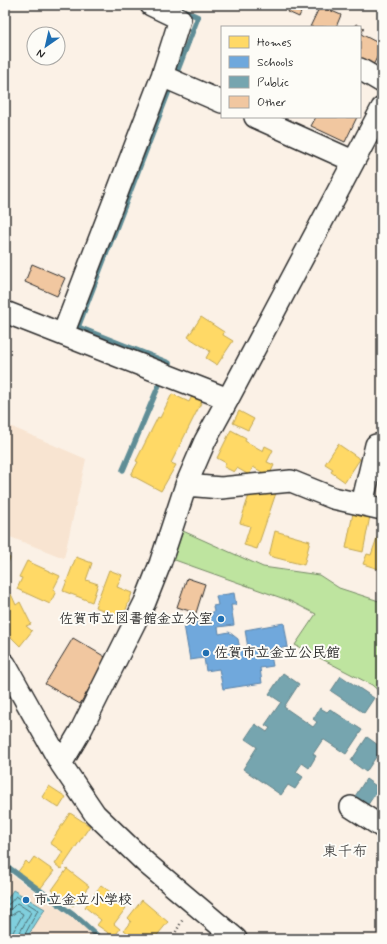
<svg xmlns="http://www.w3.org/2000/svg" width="387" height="944" viewBox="0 0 387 944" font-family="Mynerve,'Klee One',sans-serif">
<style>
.built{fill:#f8e4d1}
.green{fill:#bee49f;stroke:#748865}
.water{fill:#80cfdd;stroke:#5e8d96}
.homes{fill:#ffd966;stroke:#bfa554}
.schools{fill:#6fa8dc;stroke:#5b82a7}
.public{fill:#76a5af;stroke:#608087}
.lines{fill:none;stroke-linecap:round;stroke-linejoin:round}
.shore{stroke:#4d6d72;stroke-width:1}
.stream{stroke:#5e8d96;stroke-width:5.5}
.building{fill:#f1c7a0;stroke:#2b2b2b}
.minor-casing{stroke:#2b2b2b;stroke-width:24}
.path{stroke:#2b2b2b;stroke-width:2.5;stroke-dasharray:1 3;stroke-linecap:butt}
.minor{stroke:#fdfcf7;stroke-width:21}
.poi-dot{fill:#1f6fb2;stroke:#fdfcf7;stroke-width:1.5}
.labels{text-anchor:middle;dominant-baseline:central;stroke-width:4;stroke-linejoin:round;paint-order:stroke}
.poi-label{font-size:14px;font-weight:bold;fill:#2b2b2b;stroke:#fdfcf7;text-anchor:start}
.neighbourhood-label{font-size:15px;fill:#2b2b2b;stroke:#fdfcf7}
</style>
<rect width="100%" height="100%" fill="#fbf1e6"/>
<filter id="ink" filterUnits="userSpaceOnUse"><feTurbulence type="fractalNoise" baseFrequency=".025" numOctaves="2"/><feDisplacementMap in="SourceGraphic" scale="8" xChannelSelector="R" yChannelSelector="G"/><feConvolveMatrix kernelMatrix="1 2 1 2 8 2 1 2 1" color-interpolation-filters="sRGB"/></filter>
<g filter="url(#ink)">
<path class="built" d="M5 424 86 459 64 558 5 535Z
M9 873 78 922 98 939H5V879Z"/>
<path class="green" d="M183 531 263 567 319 575 339 588 382 602V694L372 685 295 645 316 614 290 601 172 559Z"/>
<path class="water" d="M13 890 45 909 26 939H5V903Z"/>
<path class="homes" d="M201 317 224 332 223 335 233 341 217 365 206 358 210 351 188 337Z
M172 394 189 402 192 396 202 401 171 463 176 465 161 491 131 475 138 462 136 461 158 417 160 418Z
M239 411 254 419 248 430 233 423Z
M231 430 246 438 245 441 263 451 265 446 273 450 267 462 274 465 269 476 253 467 249 475 237 468 234 472 224 467 226 463 217 458Z
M338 444 360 459 345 482 331 472 333 469 325 464Z
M250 492 260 495 261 492 276 493 257 549 244 545 250 526 240 523Z
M353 513 370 516 363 552 346 548Z
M275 531 310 541 304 565 269 556Z
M378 535 382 536V570L363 564 367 554 371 555Z
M5 556 10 558 5 570Z
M76 557 92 563 86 580 98 584 92 602 63 591Z
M27 561 60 576 53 590 56 591 50 604 17 589 22 578 19 577Z
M109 570 122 575 117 587 132 593 123 618 95 607Z
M11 594 16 605 20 602 31 624 26 626 32 631 20 646 9 635 7 636 5 633V597Z
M49 786 66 797 59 808 42 797Z
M70 813 90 826 61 869 55 864 63 852 50 843Z
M34 857 54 871 40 889 17 873 26 861 29 864Z
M67 869 89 886 73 906 52 890Z
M101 885 121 900 118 903 126 908 114 924 120 929 114 937 97 925 101 920 85 907Z
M142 900 168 922 154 939H133L134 938 124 930 131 921 128 918Z"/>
<path class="schools" d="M234 593 236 605H231L234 625 218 627 219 634 229 632 238 639 240 649 248 648 245 630 284 623 288 647 270 650 273 666 260 668 262 683 223 689 219 669 206 671 204 658 190 660 184 625 205 621V617L211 616 210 613 214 612 213 606 218 605 216 596Z"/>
<path class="public" d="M283 673 299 684 284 707 313 727 317 722 313 719 320 708 327 712 330 709 362 730 346 754 323 739 313 754 316 756 309 768 302 763 296 772 303 777 295 789 288 785 281 795 243 769 257 747 245 739 255 724 267 732 270 728 265 725 281 702 269 694Z
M341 676 374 698 364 713 331 691Z
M367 737 382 748 366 772 351 761Z
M366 779 379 788 367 806 354 798Z"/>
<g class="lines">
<path class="shore" d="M5 905 9 904 16 896 38 910 24 936 23 939
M5 910 11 909 17 903 31 912 19 934 18 939
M5 916 12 915 18 911 23 914 13 932 12 939"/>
<path class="stream" d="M177 72 198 17 181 9
M169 363 78 327 170 88
M123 470 159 385
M5 865 79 919 101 939"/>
</g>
<path class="building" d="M291 5H304L299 17 288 12Z
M320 6 341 15 336 27H310Z
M356 24 364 28 361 34 382 45V48L371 69 360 64V27H355Z
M316 117H357L345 142 311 126Z
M32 264 65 278 57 296 25 282Z
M187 578 205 584 196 613 177 607Z
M73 638 107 658 80 704 45 684Z"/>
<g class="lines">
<g class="minor-casing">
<path id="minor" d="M360 69 382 82
M162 76 222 102
M255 117 353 161
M5 312 228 399
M63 334 162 76 180 19 151 5
M186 485 221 488 291 481 333 498 382 509
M362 504 376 445
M5 664 61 764 95 814 146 863 236 939
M61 764 81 730 145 602 160 564 186 485 205 441 228 399 382 108
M351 807 382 827"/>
</g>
<path class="path" d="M172 939 183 919"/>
<use href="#minor" class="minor"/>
</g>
</g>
<g class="poi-dot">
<circle cx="221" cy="619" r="4"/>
<circle cx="206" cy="653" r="4"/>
<circle cx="26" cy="900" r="4"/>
</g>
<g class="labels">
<g class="poi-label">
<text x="213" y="619" text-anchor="end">佐賀市立図書館金立分室</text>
<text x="214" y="653">佐賀市立金立公民館</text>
<text x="34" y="900">市立金立小学校</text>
</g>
<g class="neighbourhood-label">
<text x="345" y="852">東千布</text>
</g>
</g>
<rect width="387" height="944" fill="none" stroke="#fdfcf7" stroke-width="20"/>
<rect x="10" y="10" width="367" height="924" fill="none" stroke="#2b2b2b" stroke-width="1.5" filter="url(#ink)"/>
<rect x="221" y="26" width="140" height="92" fill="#fdfcf7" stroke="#a9a8a5"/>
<rect x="229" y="36" width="20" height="12" fill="#ffd966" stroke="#a9a8a5"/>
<text x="257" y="46" font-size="12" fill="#2b2b2b">Homes</text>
<rect x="229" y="56" width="20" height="12" fill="#6fa8dc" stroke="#a9a8a5"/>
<text x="257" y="66" font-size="12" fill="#2b2b2b">Schools</text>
<rect x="229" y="76" width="20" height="12" fill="#76a5af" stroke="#a9a8a5"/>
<text x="257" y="86" font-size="12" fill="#2b2b2b">Public</text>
<rect x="229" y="96" width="20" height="12" fill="#f1c7a0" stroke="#a9a8a5"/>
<text x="257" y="106" font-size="12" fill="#2b2b2b">Other</text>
<g transform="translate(46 46) rotate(214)"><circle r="19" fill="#fdfcf7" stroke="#a9a8a5"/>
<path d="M0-3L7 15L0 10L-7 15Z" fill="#1f6fb2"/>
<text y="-6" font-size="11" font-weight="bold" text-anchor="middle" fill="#2b2b2b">N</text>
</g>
</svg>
